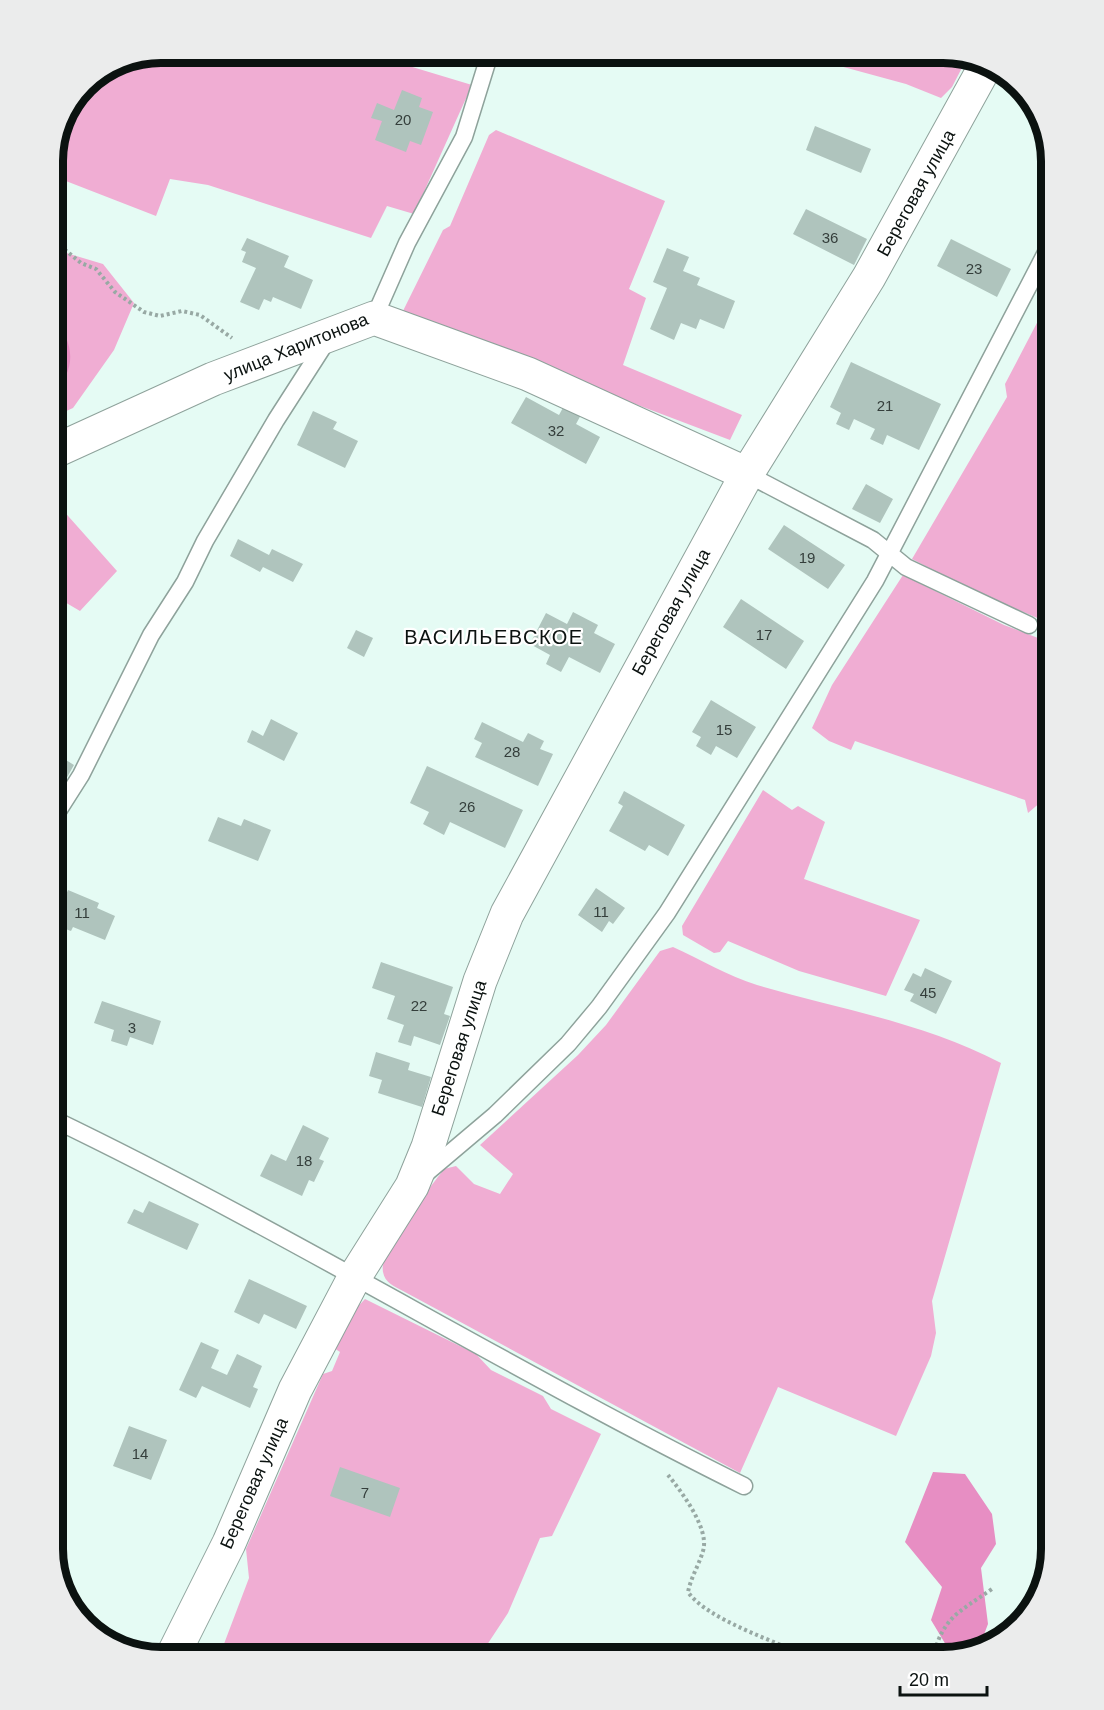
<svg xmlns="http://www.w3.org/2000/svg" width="1104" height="1710" viewBox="0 0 1104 1710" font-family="Helvetica,sans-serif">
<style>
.green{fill:#f0add3}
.forest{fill:#e78ec3}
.building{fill:#afc4bd}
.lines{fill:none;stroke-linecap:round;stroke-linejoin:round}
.lane-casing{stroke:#8ea29b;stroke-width:19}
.street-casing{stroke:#8ea29b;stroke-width:35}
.path{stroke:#98a9a4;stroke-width:4;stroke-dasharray:3 3;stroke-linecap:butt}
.lane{stroke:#fff;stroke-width:16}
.street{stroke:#fff;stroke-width:33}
.labels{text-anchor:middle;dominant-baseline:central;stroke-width:4.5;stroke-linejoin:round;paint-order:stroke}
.number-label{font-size:15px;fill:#343e3b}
.street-label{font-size:18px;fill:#0b1210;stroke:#fff}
.neighbourhood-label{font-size:20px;letter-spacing:1.5px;fill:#0b1210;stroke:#fff}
.rim{fill:none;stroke:#0b1210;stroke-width:8}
</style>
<rect width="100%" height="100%" fill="#e5fbf4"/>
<path class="green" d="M161 53H366L472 85 414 214 387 206 371 238 208 185 170 179 156 216 53 176V154L84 84 120 61Z
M792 53H947L966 60 952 87 941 98 906 84Z
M496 130 665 201 629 289 646 298 623 365 742 415 730 440 401 315 443 230 450 226 489 135Z
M53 249 103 264 134 303 114 350 73 408 53 417Z
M1051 296V624L1014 608H1006L912 559 1007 397 1005 384Z
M53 499 117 571 80 611 63 601 53 607Z
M903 575 1004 625 1051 643V804L1042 801 1028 813 1025 800 855 741 851 750 829 741 812 728 832 685Z
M763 790 792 810 798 806 825 822 804 879 920 920 886 996 799 971 728 941 720 952 714 953 683 935 682 926Z
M673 947C700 959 728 976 757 985 839 1009 925 1023 1001 1063L932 1301 936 1333 931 1356 896 1436 778 1387 740 1473 403 1291C394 1286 385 1283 383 1272 379 1251 430 1188 444 1169L456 1166 474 1184 500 1194 513 1174 480 1145 578 1055 606 1025 660 951Z
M365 1299 476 1354 491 1370 543 1396 551 1409 601 1434 552 1536 540 1538 508 1613 479 1657H219L249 1578 246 1549 323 1374 332 1371 340 1352 334 1348 348 1317Z"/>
<path class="forest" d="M53 318C75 343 77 369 53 394Z
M933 1472 965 1474 992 1514 996 1544 981 1568 988 1624 980 1645 949 1650 931 1620 942 1587 905 1542Z"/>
<path class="building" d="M402 90 422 98 419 107 433 112 421 145 410 141 406 152 375 140 382 121 371 118 377 103 394 110Z
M815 126 871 149 861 173 806 150Z
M806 209 867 239 854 265 793 234Z
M247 238 289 256 284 267 313 280 301 309 273 297 271 302 264 299 259 310 240 302 256 268 242 262 246 252 241 250Z
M951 239 1011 269 997 297 937 266Z
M667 248 689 257 683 271 700 278 697 285 735 301 724 329 700 319 696 329 681 323 674 340 650 329 667 288 653 282Z
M851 362 941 404 919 450 887 435 883 445 870 439 875 429 854 419 849 430 836 424 841 413 830 407Z
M526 397 559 415 565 404 582 413 576 424 600 437 586 464 511 423Z
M313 411 337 422 333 429 358 441 345 468 297 445Z
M866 484 893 499 880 523 852 509Z
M784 525 845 565 828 589 768 549Z
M238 539 269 555 272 549 303 564 293 582 263 567 260 572 230 556Z
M741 599 804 641 786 669 723 627Z
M573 612 598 625 594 633 615 644 600 673 569 657 561 672 546 664 550 655 530 644 546 613 567 624Z
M356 630 373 638 364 657 347 648Z
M711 700 756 727 737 758 716 746 711 755 696 746 701 737 692 732Z
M53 714 67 729 53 743Z
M271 719 298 733 284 761 247 742 252 730 263 736Z
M482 722 523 742 528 733 544 741 540 749 553 754 538 786 475 757 482 743 474 739Z
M53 752 74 765 53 802Z
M427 766 523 810 505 848 450 822 444 835 423 824 429 812 410 803Z
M624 791 685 825 668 856 649 845 645 851 609 831 623 806 618 803Z
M218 817 241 826 244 819 271 830 258 861 208 841Z
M596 888 625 908 613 924 609 921 602 932 578 915Z
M68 890 99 903 97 908 115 916 105 940 73 927 71 931 60 927 64 919 57 916Z
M381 962 453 987 444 1014 450 1016 440 1045 414 1036 411 1046 398 1042 404 1025 387 1019 395 996 372 988Z
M925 968 952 981 936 1014 910 1001 914 994 904 990 913 973 921 977Z
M102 1001 161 1021 153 1045 130 1037 127 1046 111 1041 114 1030 94 1023Z
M376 1052 410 1063 408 1070 431 1077 422 1107 378 1093 382 1080 369 1076Z
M303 1125 329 1138 319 1159 324 1161 314 1182 309 1180 302 1196 260 1176 271 1154 286 1161Z
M149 1201 199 1224 187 1250 127 1223 134 1209 143 1213Z
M249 1279 307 1306 296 1329 264 1314 259 1324 234 1312Z
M201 1342 219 1350 211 1368 227 1375 237 1354 262 1366 253 1387 258 1389 250 1408 202 1386 196 1398 179 1390Z
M129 1426 167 1440 151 1480 113 1466Z
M340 1467 400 1488 390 1517 330 1496Z
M229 1644 259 1657H223Z"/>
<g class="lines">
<g class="lane-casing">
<path id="lane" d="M374 318 407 243 464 137 490 53
M747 474 873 540 906 567 1029 625
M53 819 81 775 151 635 185 582 205 541 276 420 328 339
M53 1119C288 1232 510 1370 744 1486
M424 1175 495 1115 568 1044 599 1007 667 913 875 581 1051 243"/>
</g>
<g class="street-casing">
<path id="street" d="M53 452 213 379 374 318 528 374 747 474
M172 1657 229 1543 295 1390 354 1278 412 1186 428 1147 480 981 507 914 747 474 869 277 986 65"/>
</g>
<path class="path" d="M53 246 64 249 81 263 96 269 115 292 144 312 160 316 182 311 200 315 232 338
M668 1475C681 1491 710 1529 703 1551 699 1565 691 1577 688 1592 706 1619 779 1643 810 1657
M933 1657C943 1617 959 1612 992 1589"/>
<use href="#lane" class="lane"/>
<use href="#street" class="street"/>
</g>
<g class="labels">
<g class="number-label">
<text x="403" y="119">20</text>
<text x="830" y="237">36</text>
<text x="974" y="268">23</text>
<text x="885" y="405">21</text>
<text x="556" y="430">32</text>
<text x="807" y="557">19</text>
<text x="764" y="634">17</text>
<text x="724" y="729">15</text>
<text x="512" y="751">28</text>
<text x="467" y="806">26</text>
<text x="601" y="911">11</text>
<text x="82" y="912">11</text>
<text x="928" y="992">45</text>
<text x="419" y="1005">22</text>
<text x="132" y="1027">3</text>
<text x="304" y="1160">18</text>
<text x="140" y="1453">14</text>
<text x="365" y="1492">7</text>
</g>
<g class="street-label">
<text transform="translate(916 193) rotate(-61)">Береговая улица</text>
<text transform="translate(296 347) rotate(-22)">улица Харитонова</text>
<text transform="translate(671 612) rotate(-61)">Береговая улица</text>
<text transform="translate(459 1048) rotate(-72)">Береговая улица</text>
<text transform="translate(254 1483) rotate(-66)">Береговая улица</text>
</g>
<g class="neighbourhood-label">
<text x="494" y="637">ВАСИЛЬЕВСКОЕ</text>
</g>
</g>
<path d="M0 0H1104V1710H0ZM161 63H943A98 98 0 0 1 1041 161V1549A98 98 0 0 1 943 1647H161A98 98 0 0 1 63 1549V161A98 98 0 0 1 161 63Z" fill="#ebecec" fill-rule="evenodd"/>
<path class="rim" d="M161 63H943A98 98 0 0 1 1041 161V1549A98 98 0 0 1 943 1647H161A98 98 0 0 1 63 1549V161A98 98 0 0 1 161 63Z"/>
<path d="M900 1686v9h87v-9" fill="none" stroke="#0b1210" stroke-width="3"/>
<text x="909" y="1686" font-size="18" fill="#0b1210" stroke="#ffffff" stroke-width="4.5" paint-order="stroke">20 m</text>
</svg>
